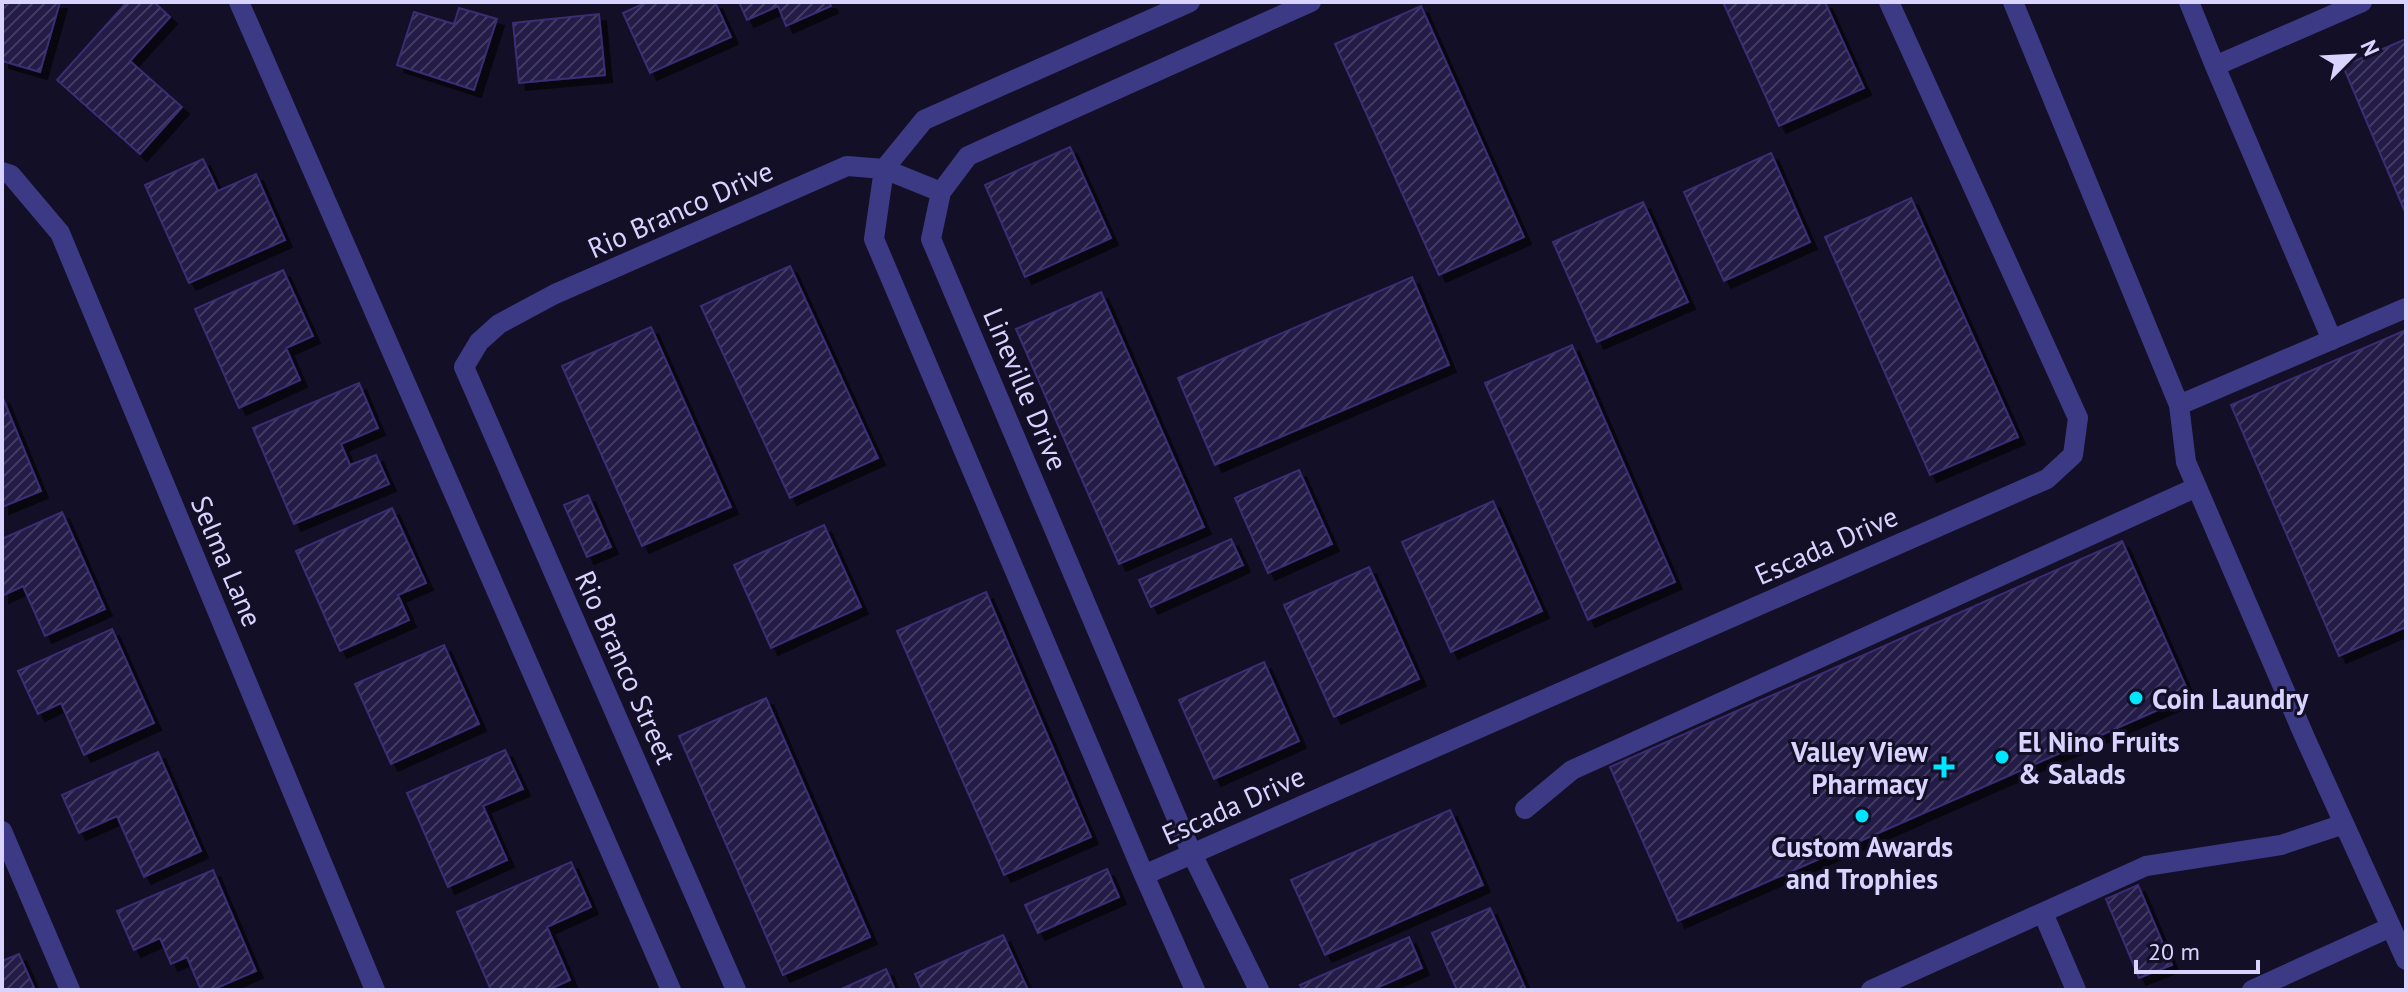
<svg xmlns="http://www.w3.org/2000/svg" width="2408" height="992" viewBox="0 0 2408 992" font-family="'PT Sans',sans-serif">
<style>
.building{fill:url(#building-hatch);stroke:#3b2d73;stroke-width:2;filter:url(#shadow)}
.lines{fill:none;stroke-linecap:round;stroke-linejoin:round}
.minor{stroke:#3d3a85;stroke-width:20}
.poi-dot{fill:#00e5ff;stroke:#130f26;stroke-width:3}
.labels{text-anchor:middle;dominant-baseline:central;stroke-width:6;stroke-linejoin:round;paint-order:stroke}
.street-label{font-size:28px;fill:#d9d4ff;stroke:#130f26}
.poi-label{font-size:28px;font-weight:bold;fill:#d9d4ff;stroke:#130f26;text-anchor:start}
</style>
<defs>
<pattern id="building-hatch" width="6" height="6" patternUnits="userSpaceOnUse" patternTransform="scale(2)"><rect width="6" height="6" fill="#241b47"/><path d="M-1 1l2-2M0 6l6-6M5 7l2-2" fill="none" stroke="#433b63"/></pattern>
<filter id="shadow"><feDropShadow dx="7" dy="7" stdDeviation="0" flood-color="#0009"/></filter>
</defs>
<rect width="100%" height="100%" fill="#130f26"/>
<path class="building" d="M2 2H60L40 72 2 61Z
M127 2H154L170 17 130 61 182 107 140 154 57 80Z
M647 2H715L731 37 650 73 623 13Z
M739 2H829L831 6 786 26 778 6 747 20Z
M1723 2H1825L1864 88 1779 126Z
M1421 6 1524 237 1439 275 1335 44Z
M459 8 497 19 474 90 397 65 414 12 454 24Z
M599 14 605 75 519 83 513 23Z
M2406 39V214L2343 66Z
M1070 147 1111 238 1025 277 985 185Z
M1771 153 1810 242 1724 281 1684 192Z
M203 159 218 191 256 174 285 240 189 283 145 185Z
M1911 198 2018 437 1930 475 1825 237Z
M1643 202 1688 302 1597 342 1553 242Z
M790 266 878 458 790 498 701 306Z
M283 270 313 336 286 348 300 380 239 408 195 309Z
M1412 277 1449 365 1215 465 1178 378Z
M1101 292 1204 527 1119 564 1016 329Z
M651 327 731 507 642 546 562 366Z
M2406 330V627L2339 656 2231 405Z
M1572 345 1675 582 1588 620 1485 383Z
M359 383 378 428 341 444 350 465 376 455 389 484 294 524 253 428Z
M2 396 41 491 2 507Z
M1299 470 1332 544 1268 573 1235 498Z
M588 495 611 547 587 557 564 505Z
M1493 501 1542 611 1451 652 1402 542Z
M392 508 426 583 398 595 409 620 340 651 296 551Z
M62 512 105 609 45 636 23 586 2 596V539Z
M824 525 861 607 771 648 734 565Z
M1231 539 1243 565 1151 607 1139 580Z
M2122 541 2190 696 1678 921 1610 767Z
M1369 567 1419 679 1334 717 1284 605Z
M986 592 1091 837 1004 875 897 631Z
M112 629 154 723 84 755 61 703 38 714 18 671Z
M444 645 479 724 391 764 355 684Z
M1264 662 1299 741 1214 779 1179 700Z
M766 698 870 937 783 975 679 736Z
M505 750 523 789 483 806 507 860 448 887 407 793Z
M158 752 201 851 144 877 117 816 79 833 62 795Z
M1450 810 1483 885 1325 955 1291 880Z
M571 862 591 907 547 927 570 980 548 990H491L457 912Z
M1107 869 1119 897 1038 933 1025 905Z
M213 870 256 971 212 990H201L187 957 171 964 160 938 134 950 117 911Z
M2138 885 2172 965 2139 978 2106 899Z
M1490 908 1526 990H1457L1432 933Z
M1003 935 1028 990H922L915 974Z
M1409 937 1422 968 1372 990H1303L1300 985Z
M19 954 35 990H2V961Z
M886 969 895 990H839Z"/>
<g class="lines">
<path class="minor" d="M239 2 671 990
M1190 2 924 120 884 169 874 239 1144 875 1195 990
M2013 2 2179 405 2186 462 2306 740 2406 960
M2189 2 2215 66
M2 172 11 175 60 233 375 990
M2332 340 2215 66 2362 2
M2179 405 2406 308
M1525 809 1572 770 2197 487
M2 831 70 990
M1144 875 2047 479 2073 455 2078 418 1889 2
M2043 913 2076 990
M736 990 464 367 479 342 499 324 555 294 847 166 884 169 941 192
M1259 990 1192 854 931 239 941 192 968 156 1311 2
M1871 990 2146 866 2281 845 2344 824
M2252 990 2391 927"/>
</g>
<g class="poi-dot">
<circle cx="2136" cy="698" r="8"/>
<circle cx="2002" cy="757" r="8"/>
<path d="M1940 755h8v8h8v8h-8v8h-8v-8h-8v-8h8z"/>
<circle cx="1862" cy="816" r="8"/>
</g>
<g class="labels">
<g class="street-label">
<text transform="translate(680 209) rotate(-24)">Rio Branco Drive</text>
<text transform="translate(1026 389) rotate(67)">Lineville Drive</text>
<text transform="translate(1826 545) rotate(-24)">Escada Drive</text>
<text transform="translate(227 561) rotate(67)">Selma Lane</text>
<text transform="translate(626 667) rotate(66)">Rio Branco Street</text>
<text transform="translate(1233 805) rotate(-24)">Escada Drive</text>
</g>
<g class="poi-label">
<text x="2152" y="698">Coin Laundry</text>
<text x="2018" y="741">El Nino Fruits<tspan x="2018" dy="32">&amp; Salads</tspan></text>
<text x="1928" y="751" text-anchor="end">Valley View<tspan x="1928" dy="32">Pharmacy</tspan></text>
<text x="1862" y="846" text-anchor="middle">Custom Awards<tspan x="1862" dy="32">and Trophies</tspan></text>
</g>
</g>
<rect width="2408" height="992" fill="none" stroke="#d9d4ff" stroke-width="8"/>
<g transform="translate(2352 56) rotate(66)" stroke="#130f26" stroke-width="6" paint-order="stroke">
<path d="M0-6L14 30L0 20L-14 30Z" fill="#d9d4ff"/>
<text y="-12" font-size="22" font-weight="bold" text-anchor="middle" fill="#d9d4ff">N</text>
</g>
<path d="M2136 960v12h122v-12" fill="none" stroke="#d9d4ff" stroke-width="4"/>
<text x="2148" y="960" font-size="24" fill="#d9d4ff" stroke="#130f26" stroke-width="6" paint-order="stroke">20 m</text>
</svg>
